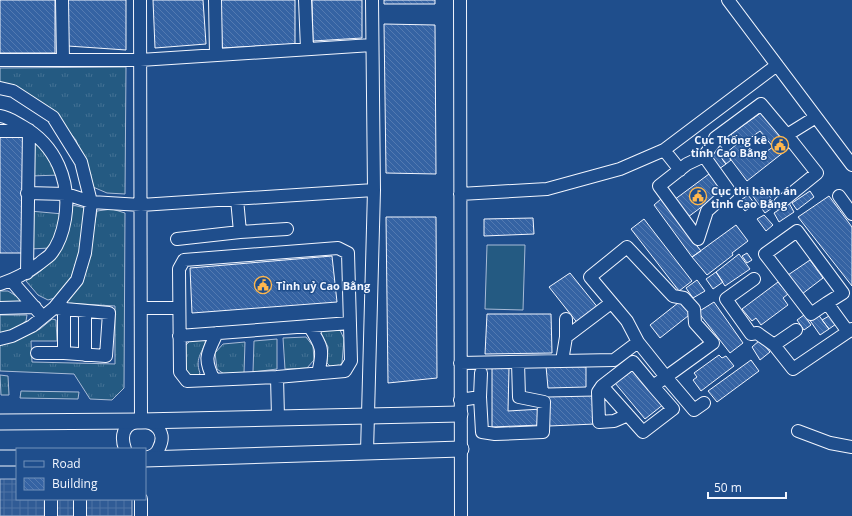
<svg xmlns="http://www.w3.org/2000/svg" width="852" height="516" viewBox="0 0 852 516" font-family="'Open Sans',sans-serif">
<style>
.grass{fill:url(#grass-tufts);stroke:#a8bbd7}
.pitch{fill:#245a82;stroke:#a8bbd7}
.plaza{fill:url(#plaza-grid);stroke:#a8bbd7}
.building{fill:url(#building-back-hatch);stroke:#f2f6ff;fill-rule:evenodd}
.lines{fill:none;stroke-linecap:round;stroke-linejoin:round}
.minor-casing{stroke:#f2f6ff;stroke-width:14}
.major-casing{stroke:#f2f6ff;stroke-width:17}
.minor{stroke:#1f4e8c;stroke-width:12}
.major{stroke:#1f4e8c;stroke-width:15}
.labels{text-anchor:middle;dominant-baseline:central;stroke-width:3;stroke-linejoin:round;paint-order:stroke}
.poi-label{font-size:11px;font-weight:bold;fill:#f2f6ff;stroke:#1f4e8c;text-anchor:start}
</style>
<defs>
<pattern id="grass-tufts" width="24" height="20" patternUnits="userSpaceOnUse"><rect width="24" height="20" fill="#245a82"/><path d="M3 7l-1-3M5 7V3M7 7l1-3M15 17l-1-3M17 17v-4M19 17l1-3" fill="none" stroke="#447295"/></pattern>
<pattern id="plaza-grid" width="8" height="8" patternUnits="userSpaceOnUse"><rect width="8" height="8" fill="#305b95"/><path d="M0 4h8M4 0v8" fill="none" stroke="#4e73a5"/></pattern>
<pattern id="building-back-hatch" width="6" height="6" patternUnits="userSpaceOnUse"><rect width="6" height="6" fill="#3563a3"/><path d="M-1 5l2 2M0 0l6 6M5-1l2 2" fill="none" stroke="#537ab1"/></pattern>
</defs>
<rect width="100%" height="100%" fill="#1f4e8c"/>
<path class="grass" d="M126 67 125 194 107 193 93 187 76 140 50 108 20 90 0 83V68Z
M32 141 40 142 60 175 30 176Z
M73 205 85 208 79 254 71 278 58 297 48 300 38 295 26 281C33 276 41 272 46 266 65 248 69 229 73 205Z
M112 209 125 213 124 388 112 400 90 399 74 374 0 371V345L17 340 40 329 52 319 56 320 57 341H31L32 362 115 364V306L66 303 84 274 97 211Z
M30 211 63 214 50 248 30 249Z
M0 291H8L21 299 20 305 0 304Z
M0 315H27L26 321 13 331 0 334Z
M325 329 340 330 344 339 342 363 337 368 331 367 327 363 328 347 321 333Z
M306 337 313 346 314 360 307 368 285 369 283 338Z
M206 339C204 352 194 357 200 373L197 377 188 374 184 368 185 346 190 341Z
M277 339V369L253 372 254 341Z
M245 342 244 373 224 374 217 369 215 353 223 344Z
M0 375 8 376 9 395H1Z
M21 391 79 392 78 399 20 398Z"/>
<path class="pitch" d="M487 245H525L523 310 485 309Z"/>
<path class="plaza" d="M0 479H17V499H132V516H0Z"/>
<path class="building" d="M0 0H55V53H0Z
M68 0H126V50L68 46Z
M153 0H203L206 44 155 48Z
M221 0H295V44L222 48Z
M312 0H362V38L313 41Z
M384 0H435V4H384Z
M384 24 435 25 436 174 386 173Z
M762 112 789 148 747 181 726 153 737 144 731 134ZM760 131 773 147 757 158 745 142Z
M0 134H25L22 253H0Z
M719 144 731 160 726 164 714 148Z
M716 151 726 164 719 169 709 156Z
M709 174 723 191 688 217 674 200Z
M763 187 776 205 765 213 752 195Z
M810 191 814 197 797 210 792 203Z
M748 195 755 204 745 211 738 202Z
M829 196 852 227V286L798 217Z
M661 199 701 251 692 257 654 205Z
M789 203 794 212 779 222 774 213Z
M764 215 773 225 766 231 757 219Z
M386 217H436L437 378 388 383Z
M533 218 534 234 484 236V219Z
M644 219 692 281 679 291 631 229Z
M736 225 748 241 732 253 733 255 707 275 692 257Z
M747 253 752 260 747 263 742 256Z
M739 254 750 269 725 286 716 272Z
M332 256 337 302 192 313 190 268Z
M810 260 823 278 802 294 788 275Z
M716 272 723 282 713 289 706 279Z
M570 273 599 309 579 325 549 287Z
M697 280 705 291 693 298 686 288Z
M778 282 788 294 783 298 788 305 761 325 756 318 752 321 742 309Z
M683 299 693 312 660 338 650 325Z
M714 302 743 343 730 353 698 312Z
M817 313 829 329 820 335 809 319Z
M487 314H551L552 353 485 354Z
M804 315 811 325 804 330 797 320Z
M829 316 836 324 829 329 822 320Z
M760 340 770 352 760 360 752 347Z
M719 355 722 358 726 356 734 366 701 391 693 380 697 377 694 373Z
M751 360 759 371 717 402 708 391Z
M546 366 586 367V387L548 388Z
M492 368H509L508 411 542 409 541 425 492 427Z
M635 369 664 404 645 419 615 383Z
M595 396V424L549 426 548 397Z"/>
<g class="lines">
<g class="minor-casing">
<path id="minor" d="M62 0 63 60
M140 0 141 421
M215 0 216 55
M305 0 307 49
M460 0 461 516
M728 0 852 165
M0 60H140L372 45
M0 88 13 91 53 117 81 162 91 202 85 253 77 280 54 308 32 326 12 336 0 339
M0 116C8 117 15 122 22 126 56 145 71 181 65 219 63 231 58 246 50 255 47 258 43 260 40 263 27 273 16 279 0 284
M0 131H29
M664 150 680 170
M704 156 687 164 659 186 698 239 707 211 729 191 704 156 716 140 715 138 761 104 787 135
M27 193 66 194 91 202 141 205 374 190
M460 194 547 189 620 169 664 150 777 65
M839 196 852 214
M780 203 817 173 787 135 816 117
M240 232 287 229
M177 239 240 232 237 199
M27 273 29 130
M15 279V285L43 317
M754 279 726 299 751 334 757 333 774 345
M827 303 811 314 765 254 797 231 843 293 827 303 848 332
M0 308 35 307
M141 308H179
M566 319V337
M309 326C322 346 324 350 318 373
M796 330 774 345 793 369 852 329
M179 336 350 323
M37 353H64L106 356 109 313 54 308
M64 353V308
M85 355V311
M562 361 566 337 611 303
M460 363 614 360 638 342 627 321 590 277 627 247 673 296 684 298 694 309 695 323 713 343 666 377 638 342
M277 377 187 381 180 372 179 269 184 260 338 248 348 253 351 361 345 371 277 377 278 417
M214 380C203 358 207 354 217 333
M602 386 598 392 599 422 614 421 628 415
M653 386 633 362 602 386 643 432 673 409 653 386 666 377 694 410 704 403
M480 397 482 432 495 434 543 432 544 402 519 397 518 362
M460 400 480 397 481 373
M798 431 830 443 852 447
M125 449C111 409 175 416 159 448 157 454 151 457 145 458
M367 452 374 190 372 0
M80 499V516
M141 499V516
M51 516V499"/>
</g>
<g class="major-casing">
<path id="major" d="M0 422 141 421 460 414
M0 458H17
M145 459 461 449"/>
</g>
<use href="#minor" class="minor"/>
<use href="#major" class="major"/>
</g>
<defs>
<g id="civic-ring" transform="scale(0.9)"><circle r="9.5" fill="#1f4e8c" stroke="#ffb74d" stroke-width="1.5"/><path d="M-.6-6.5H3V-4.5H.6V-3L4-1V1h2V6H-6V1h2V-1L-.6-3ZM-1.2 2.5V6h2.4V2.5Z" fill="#ffb74d"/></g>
</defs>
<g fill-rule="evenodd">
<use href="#civic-ring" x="780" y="145"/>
<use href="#civic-ring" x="698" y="196"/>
<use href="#civic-ring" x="263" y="285"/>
</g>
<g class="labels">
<g class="poi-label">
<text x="767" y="139" text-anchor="end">Cục Thống kê<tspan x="767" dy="13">tỉnh Cao Bằng</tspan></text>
<text x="711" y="190">Cục thi hành án<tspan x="711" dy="13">tỉnh Cao Bằng</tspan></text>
<text x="276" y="285">Tỉnh uỷ Cao Bằng</text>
</g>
</g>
<rect x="16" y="448" width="130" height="52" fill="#1f4e8c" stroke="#7391ba"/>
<rect x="24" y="461" width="20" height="6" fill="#1f4e8c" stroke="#7391ba"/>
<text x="52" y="468" font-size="12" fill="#f2f6ff">Road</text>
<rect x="24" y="478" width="20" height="12" fill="url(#building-back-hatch)" stroke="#7391ba"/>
<text x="52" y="488" font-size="12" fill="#f2f6ff">Building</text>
<path d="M708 492v6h78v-6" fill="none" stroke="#f2f6ff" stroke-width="2"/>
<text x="714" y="492" font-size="12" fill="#f2f6ff" stroke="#1f4e8c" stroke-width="3" paint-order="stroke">50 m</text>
</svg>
